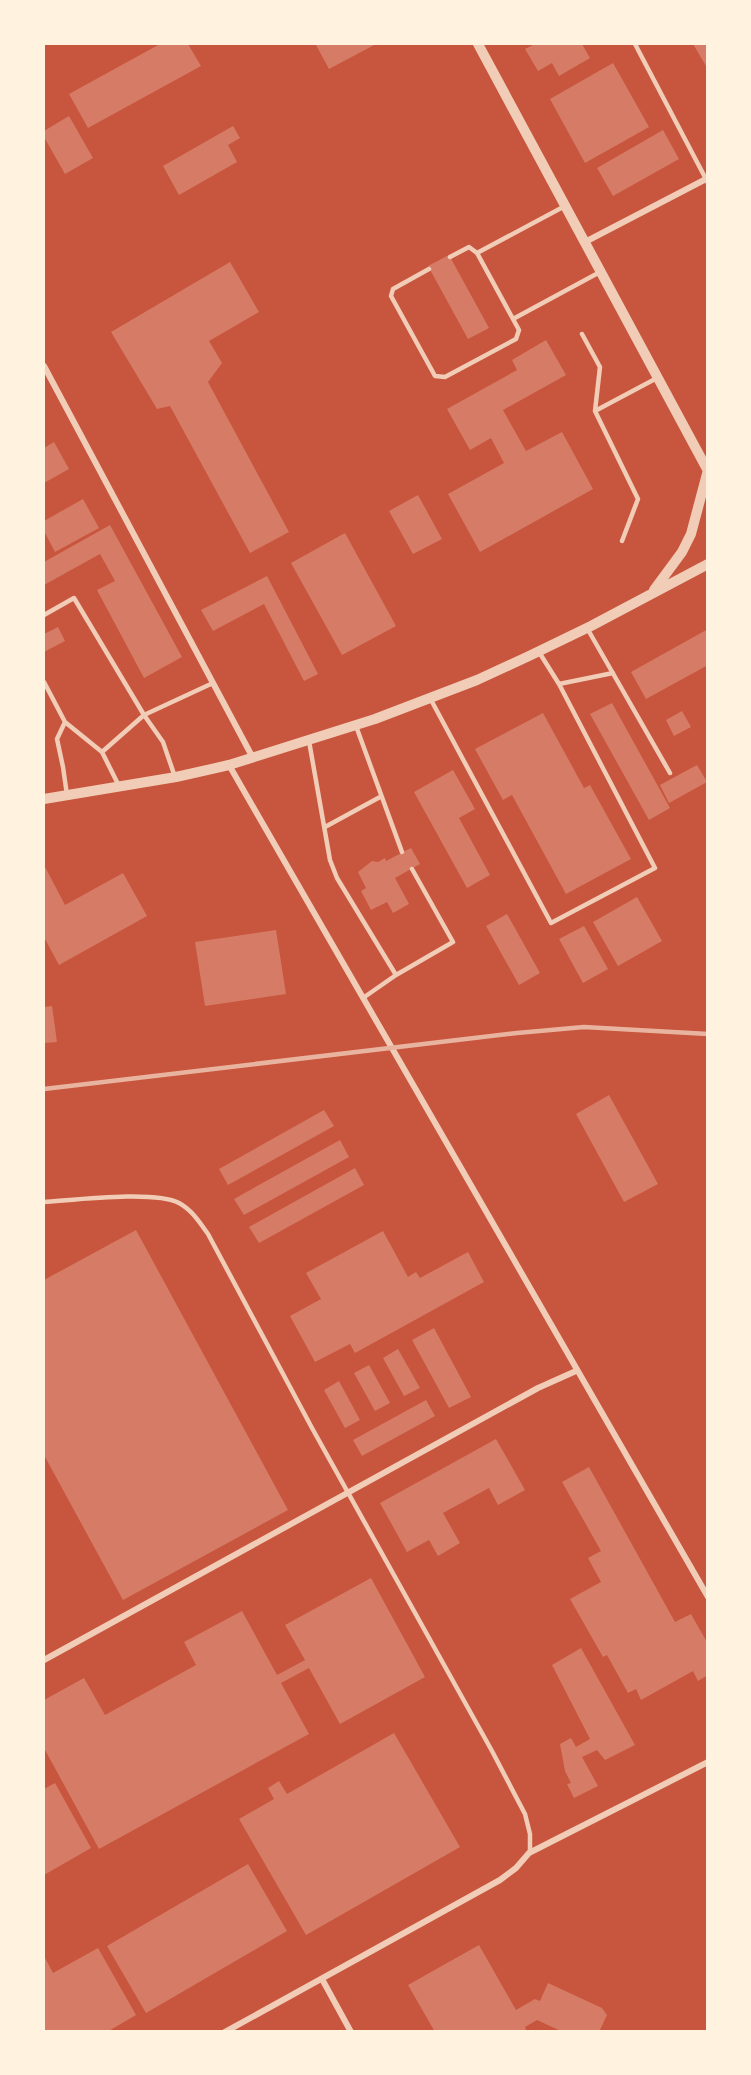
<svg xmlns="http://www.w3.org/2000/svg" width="751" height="2075" viewBox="0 0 751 2075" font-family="'Space Grotesk',sans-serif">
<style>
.building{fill:#d67c66}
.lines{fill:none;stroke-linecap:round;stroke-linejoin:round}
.service{stroke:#f1ccb7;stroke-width:4.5}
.minor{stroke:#f1ccb7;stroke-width:6}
.tertiary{stroke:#f1ccb7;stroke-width:10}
.rail{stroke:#e9b49f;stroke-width:4.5}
</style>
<rect width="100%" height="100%" fill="#c8553d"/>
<path class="building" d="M160 44H188L201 66 88 128 69 94Z
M319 44H376L329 69 316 45Z
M535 44H582L590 58 559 76 552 63 538 71 525 49Z
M693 44H708V65L706 66Z
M613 63 649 127 585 163 550 99Z
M69 116 93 158 65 174 44 137V131Z
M233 126 240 138 228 145 237 162 179 195 163 166Z
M663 130 679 159 613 196 597 168Z
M449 255 489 328 468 339 428 266Z
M230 262 259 312 209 341 222 363 208 382 289 532 250 553 170 406 157 409 111 332Z
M546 340 566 375 503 410 526 451 562 432 593 489 480 552 448 494 504 463 491 438 470 450 447 409 517 370 512 360Z
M54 442 69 469 44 483V448Z
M418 495 442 539 413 554 389 511Z
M83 499 99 528 55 552 44 531V521Z
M110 525 182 657 144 678 97 590 115 581 100 554 44 585V562Z
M345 533 396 626 342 655 291 563Z
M267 576 318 674 304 681 264 604 213 631 201 610Z
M58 627 65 641 44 652V634Z
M708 629V665L646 699 631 672Z
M612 703 670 808 649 820 590 714Z
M682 711 691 727 674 736 666 720Z
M543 713 584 788 590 785 631 859 566 894 512 795 503 800 475 749Z
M697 765 707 782 669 803 660 785Z
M453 770 475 809 459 818 490 875 467 888 414 792Z
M411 848 420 864 395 878 409 904 393 913 387 902 371 910 361 891 366 888 358 872 372 861 378 862 385 858 386 861Z
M44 865 65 905 123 873 147 916 59 965 44 937Z
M637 897 662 941 618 966 593 922Z
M507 914 540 973 519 985 486 926Z
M584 926 608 969 583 983 559 939Z
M276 930 286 994 205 1006 195 942Z
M52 1006 57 1042 44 1043V1007Z
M609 1095 658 1184 624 1202 576 1114Z
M324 1110 334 1126 228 1185 219 1169Z
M340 1140 349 1157 244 1215 234 1199Z
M355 1168 364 1185 259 1243 249 1227Z
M136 1230 288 1510 123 1600 44 1455V1280Z
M383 1231 408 1277 416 1272 420 1278 468 1252 484 1282 355 1353 350 1344 315 1362 290 1316 321 1299 306 1273Z
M434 1328 471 1397 449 1408 412 1340Z
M398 1349 420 1388 404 1396 383 1358Z
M369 1365 390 1403 375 1411 354 1373Z
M339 1381 360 1420 345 1428 324 1390Z
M426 1400 435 1416 362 1456 353 1440Z
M496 1439 525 1490 498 1505 489 1488 443 1513 460 1543 438 1556 429 1540 407 1552 380 1503Z
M589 1467 675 1622 691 1614 708 1644V1675L698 1681 693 1671 641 1700 636 1689 628 1693 607 1655 603 1657 570 1599 601 1582 588 1558 601 1551 562 1482Z
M371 1578 425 1677 340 1724 309 1668 281 1683 309 1734 99 1849 44 1748V1700L84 1678 105 1715 196 1665 184 1642 242 1611 277 1675 305 1660 285 1625Z
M581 1648 635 1745 605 1760 597 1750 582 1757 598 1786 574 1798 567 1784 571 1783 565 1771 560 1744 571 1738 576 1747 590 1739 552 1665Z
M394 1733 460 1847 306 1935 239 1819 274 1799 268 1788 279 1781 287 1794Z
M55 1783 91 1848 44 1875V1789Z
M248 1864 287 1931 146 2013 107 1946Z
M479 1945 516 2010 535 1999 540 2001 548 1983 602 2008 607 2015 599 2032H563L537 2020 525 2027 527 2032H435L408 1985Z
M98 1948 136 2015 107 2032H44V1956L53 1973Z"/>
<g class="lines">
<path class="service" d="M635 44 708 183
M450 257 469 247 477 253
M429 269 393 289 391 296 435 376 445 377 516 339 519 330 477 253 565 206
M513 319 600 272
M582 334 600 367 595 411
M622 541 638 499 595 411 657 378
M44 615 74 598 144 715 213 683
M587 628 670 773
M539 652 559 684 613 673
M44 682 65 722 102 752 119 786
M430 698 551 923 655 868 559 684
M65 722 57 739 63 767 67 795
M356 726 402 852
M309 741 330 860 337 878 396 975 453 942 412 869
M102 752 144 715 163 742 175 777
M325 827 380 797
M363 998 396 975
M44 1202C74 1200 155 1190 179 1203 192 1210 200 1223 208 1234L312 1428 492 1751 525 1814 530 1834V1852"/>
<path class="minor" d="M585 242 708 178
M44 366 253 758
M229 765 708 1597
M44 1660 538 1388 576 1371
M322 1979 351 2032
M225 2032 500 1880 516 1868 529 1853 708 1762"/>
<path class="tertiary" d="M478 44 708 471
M654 590 682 552 691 534 708 470
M44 799 176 777 229 765 375 719 477 680 529 656 591 626 708 564"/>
<path class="rail" d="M44 1089 517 1033 584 1027 708 1034"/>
</g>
<rect width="751" height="2075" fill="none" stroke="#fff3e0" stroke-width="90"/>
</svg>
